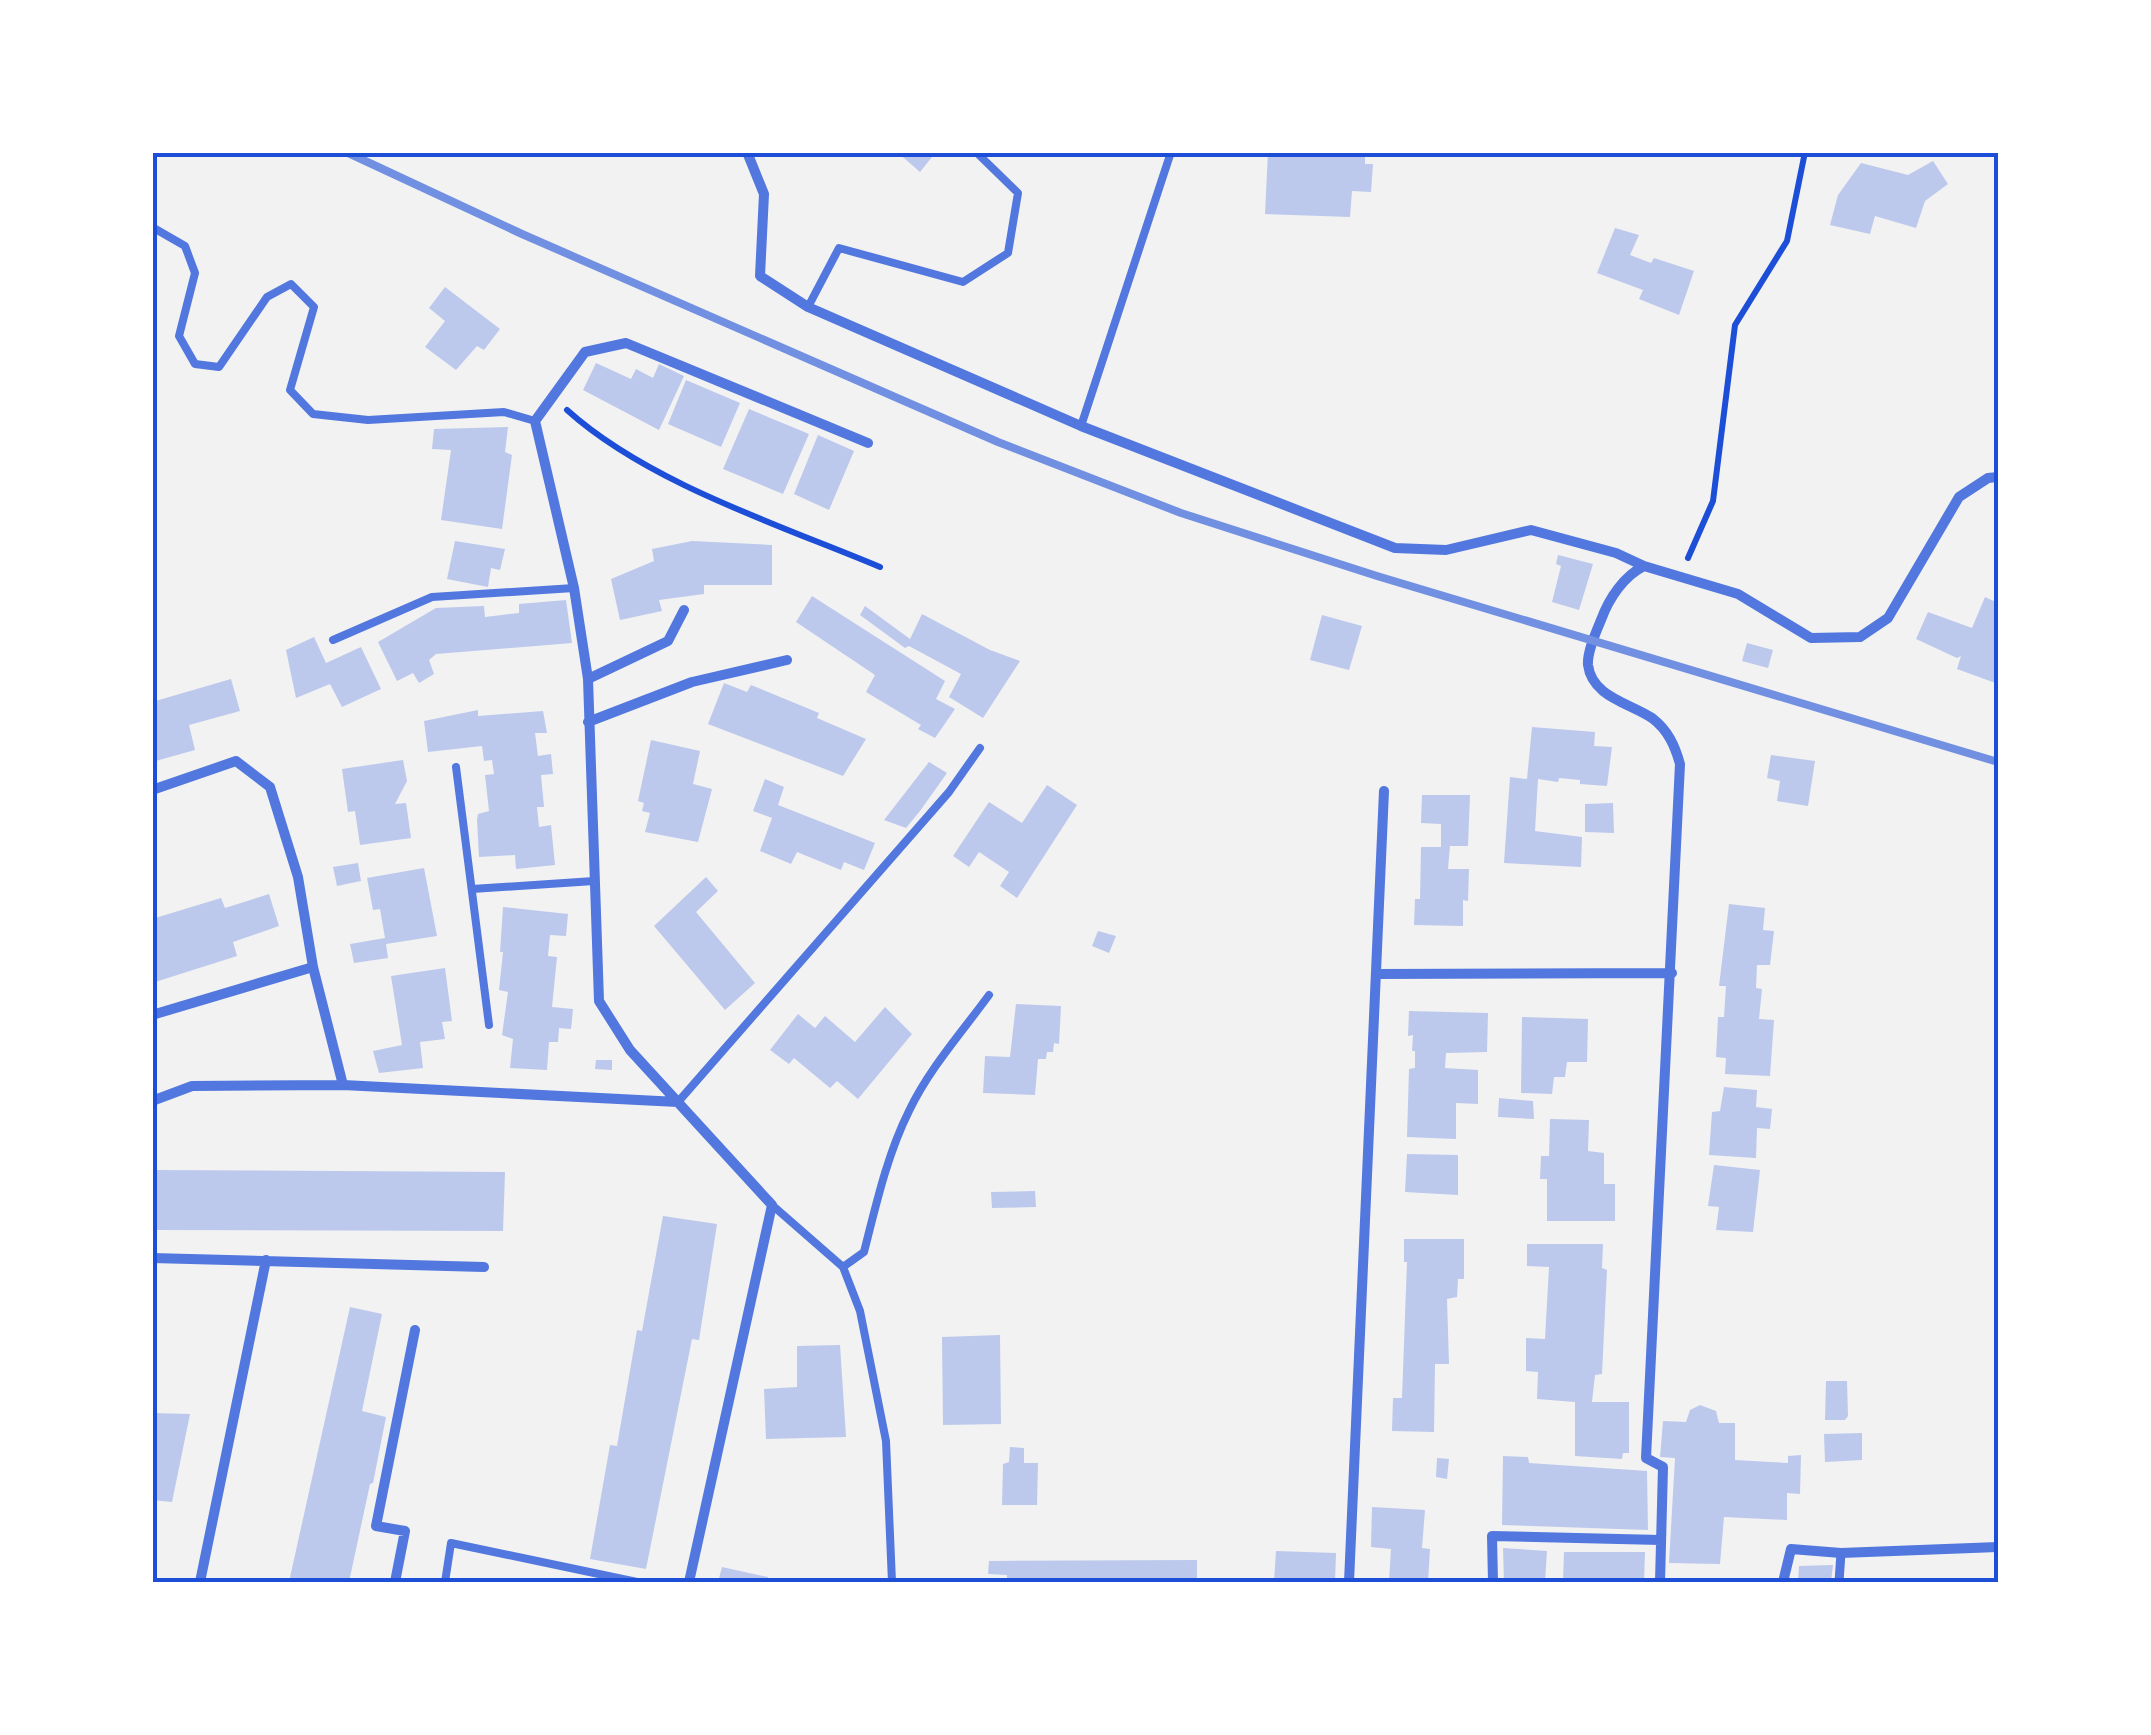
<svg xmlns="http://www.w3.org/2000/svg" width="2151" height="1735" viewBox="0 0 2151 1735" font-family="Cabin,sans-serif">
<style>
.building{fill:#bdc9ec}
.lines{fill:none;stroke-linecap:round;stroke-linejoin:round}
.path{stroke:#1d4ed8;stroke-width:6}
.service{stroke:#5277de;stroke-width:8}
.pedestrian{stroke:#5277de;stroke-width:9}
.minor{stroke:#5277de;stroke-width:10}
.rail{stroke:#7290e2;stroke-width:8}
.neatline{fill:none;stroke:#1d4ed8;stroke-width:4}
</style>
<rect width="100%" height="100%" fill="#f2f2f2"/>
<path class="building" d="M897 152H936L920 172Z
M1268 152H1365V164H1373L1371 192 1352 191 1350 217 1265 214Z
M1933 161 1948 184 1925 201 1916 228 1875 216 1870 234 1830 225 1838 195 1861 163 1908 175Z
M1615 228 1639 235 1630 255 1651 263 1654 258 1694 271 1679 315 1639 299 1643 290 1597 273Z
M445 287 500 329 484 350 477 346 456 370 425 347 445 321 429 308Z
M596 363 631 379 636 369 653 378 659 364 684 376 659 430 583 390Z
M686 380 740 403 721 447 668 424Z
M749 409 809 434 783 494 723 469Z
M508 427 505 452 512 455 502 529 441 520 451 450 432 449 434 429Z
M818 435 854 451 829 510 794 494Z
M455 541 505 549 500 570 491 568 488 587 447 579Z
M692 541 772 545V585H704V594L659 600 662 611 620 620 611 579 654 561 652 549Z
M1558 555 1593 564 1579 610 1552 602 1561 566 1556 564Z
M812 596 945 681 936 699 955 709 935 738 918 729 921 725 866 692 875 675 796 622Z
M1985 597 1998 603V684L1957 669 1961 656 1957 658 1916 639 1928 612 1972 628Z
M566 600 572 643 436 654 429 660 434 674 419 683 413 673 397 681 378 642 436 608 484 606 485 617 519 613V604Z
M865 606 910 639 922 614 990 650 1020 661 983 718 949 697 961 674 909 646 905 648 860 615Z
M1322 615 1362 626 1349 670 1310 660Z
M314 637 326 663 361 647 381 689 342 707 330 684 296 698 286 650Z
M1747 643 1773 650 1768 668 1742 661Z
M231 679 240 711 189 725 195 750 152 762V702Z
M724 683 747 692 751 685 819 713 817 718 866 739 843 776 708 724Z
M478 710V716L543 711 547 733H535L538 756 551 754 553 774 541 775 544 807H537L539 827 551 825 555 865 516 869 515 855 479 857 477 820 478 814 489 811 485 775 494 774 492 760 484 761 482 746 428 752 424 721Z
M1532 727 1595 732 1594 746 1612 747 1607 786 1580 784V780L1559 778 1558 782 1538 779 1535 831 1582 837 1581 867 1504 863 1510 777 1527 779Z
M651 740 700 751 693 784 712 789 698 842 645 832 650 813 642 811 644 803 638 801Z
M1771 755 1815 761 1808 806 1777 801 1780 781 1767 778Z
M403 760 407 781 395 804 406 803 411 838 360 845 355 811 348 812 342 769Z
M929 762 947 773 920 811 906 828 884 820Z
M765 779 784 787 778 805 875 843 864 870 844 862 841 870 797 852 791 864 760 851 772 818 753 811Z
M1047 785 1077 805 1017 898 1000 886 1009 872 979 852 969 867 953 856 989 802 1022 823Z
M1422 795H1470L1468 846H1450L1448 869H1469L1468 901 1463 900V926L1414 925 1415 899H1420L1421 847H1441V824L1421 823Z
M1613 803 1614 833 1585 832V804Z
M358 863 361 881 337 886 333 867Z
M424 868 437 936 386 944 388 958 354 963 350 944 385 938 380 909 373 910 367 878Z
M706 877 718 891 696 912 755 983 725 1010 654 926Z
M269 894 279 926 233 942 237 956 152 983V919L221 898 225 908Z
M1729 904 1765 908 1763 930 1774 931 1770 965H1757L1756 988 1762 989 1759 1019 1774 1020 1770 1076 1725 1074 1726 1058 1716 1057 1718 1017H1724L1726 986H1719Z
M503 907 568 914 566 936 550 935 548 956 557 957 552 1007 573 1009 571 1029 559 1028 558 1042H549L547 1070 510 1068 513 1039 502 1035 508 992 499 990 503 952H500Z
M1098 931 1116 936 1109 953 1092 946Z
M445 968 452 1021 442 1022 445 1039 420 1042 423 1068 379 1073 373 1051 402 1045 391 976Z
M1016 1004 1061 1006 1059 1044 1054 1043 1053 1052H1047L1046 1059H1038L1035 1095 983 1093 985 1056 1010 1057Z
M885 1007 912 1034 858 1099 837 1081 830 1088 794 1058 789 1064 770 1050 798 1014 815 1028 825 1016 855 1042Z
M1409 1011 1488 1013 1487 1052 1446 1053 1445 1068 1478 1070V1104L1456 1103V1139L1407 1137 1409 1069 1415 1068V1051H1412L1413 1035 1408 1036Z
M1522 1017 1588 1019 1587 1062H1567L1565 1077H1554L1552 1094 1521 1093Z
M596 1060H612V1070L595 1069Z
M1724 1087 1757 1090 1756 1107 1772 1109 1770 1129 1757 1128 1756 1158 1709 1155 1712 1112 1720 1111Z
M1499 1098 1533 1101 1534 1119 1498 1117Z
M1550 1119 1589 1120 1588 1151 1604 1153V1184H1615V1221H1547V1179H1540L1541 1156H1549Z
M1407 1154 1458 1155V1195L1405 1192Z
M1714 1165 1760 1170 1753 1232 1716 1230 1719 1207 1708 1206Z
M154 1170 505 1172 503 1231 152 1230Z
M1035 1191 1036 1207 992 1208 991 1192Z
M663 1216 717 1224 699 1340 692 1339 646 1569 590 1559 610 1445 617 1446 637 1330 642 1331Z
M1404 1239H1464V1279H1458L1457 1297 1447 1299 1449 1364H1435L1434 1432 1392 1431 1393 1398H1402L1407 1262H1404Z
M1527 1244H1603L1602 1268 1607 1270 1602 1374 1595 1375 1592 1402H1629V1453H1623L1622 1459 1575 1456V1402L1537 1399 1538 1372 1526 1371V1338L1545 1339 1549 1267 1527 1266Z
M350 1307 382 1314 362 1411 386 1417 373 1483 370 1484 349 1582H289Z
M1000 1335 1001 1424 943 1425 942 1337Z
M840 1345 846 1437 766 1439 764 1389 797 1387V1346Z
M1826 1381H1847L1848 1416 1845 1420H1825Z
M1700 1405 1716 1411 1719 1423H1735V1460L1788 1463V1456L1801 1455 1800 1494 1787 1493V1520L1724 1517 1720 1564 1669 1563 1675 1458 1660 1457 1663 1421 1686 1422 1690 1410Z
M152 1413 190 1414 172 1502 152 1500Z
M1862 1433V1460L1825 1462 1824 1434Z
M1010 1447 1024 1448V1463H1038L1037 1505H1002L1003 1464 1009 1462Z
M1503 1456 1528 1457 1529 1463 1647 1471 1648 1530 1502 1525Z
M1437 1458 1449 1459 1447 1479 1436 1477Z
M1372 1507 1425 1510 1422 1548 1430 1549 1428 1582H1389L1391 1549 1371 1547Z
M1503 1548 1547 1551 1545 1582H1504Z
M1276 1551 1336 1553 1335 1582H1274Z
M1564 1552H1645L1644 1582H1563Z
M1197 1560V1582H1007V1575L988 1574 989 1561Z
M1833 1565 1831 1582H1798L1799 1566Z
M722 1567 768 1577 767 1582H718Z"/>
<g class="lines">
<path class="path" d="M567 410C648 483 780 525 880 567
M1688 558 1713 501 1735 325 1787 241 1805 152"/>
<path class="service" d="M152 227 185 246 195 273 179 336 195 364 219 367 267 297 291 284 314 307 290 390 313 414 368 420 504 412 535 421
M808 307 839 248 963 282 1008 253 1018 193 976 152
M1081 426 1171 152
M333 640 432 597 574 588
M456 767 489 1025
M472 889 594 881
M678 1102 949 792 980 748
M772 1205 843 1267 860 1311 886 1441 892 1582
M843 1267 864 1252C876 1205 887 1155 909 1111 929 1069 962 1032 989 995
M445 1582 451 1543 637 1582"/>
<path class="pedestrian" d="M1839 1582 1841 1553"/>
<path class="minor" d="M747 152 764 194 760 276 808 307 1081 426 1395 548 1446 550 1531 530 1616 553 1644 566
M588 679 668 641 684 610
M588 722 692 682 787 660
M152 790 236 761 270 787 298 877 313 967 343 1085 192 1086 152 1101
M1376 974 1672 973
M152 1015 313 967
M343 1085 678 1102
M152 1258 484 1267
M200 1582 266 1260
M395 1582 405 1531 376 1526 415 1330
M689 1582 772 1205 630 1050 599 1001 588 679 574 588 535 421 585 352 626 343 868 443
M1349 1582 1384 791
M1493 1582 1492 1536 1661 1540
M1660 1582 1663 1467 1646 1458 1680 764C1675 746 1668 730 1652 718 1630 703 1592 697 1588 665 1587 652 1596 632 1601 620 1609 598 1624 576 1644 566L1738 594 1811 638 1860 637 1888 618 1959 497 1988 478 1998 477
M1783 1582 1791 1549 1841 1553 1998 1547"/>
<path class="rail" d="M346 152 522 234 998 442 1181 513 1377 576 1998 762"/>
</g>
<rect width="2151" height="1735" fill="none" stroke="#ffffff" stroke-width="310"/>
<rect x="155" y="155" width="1841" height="1425" class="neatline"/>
</svg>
